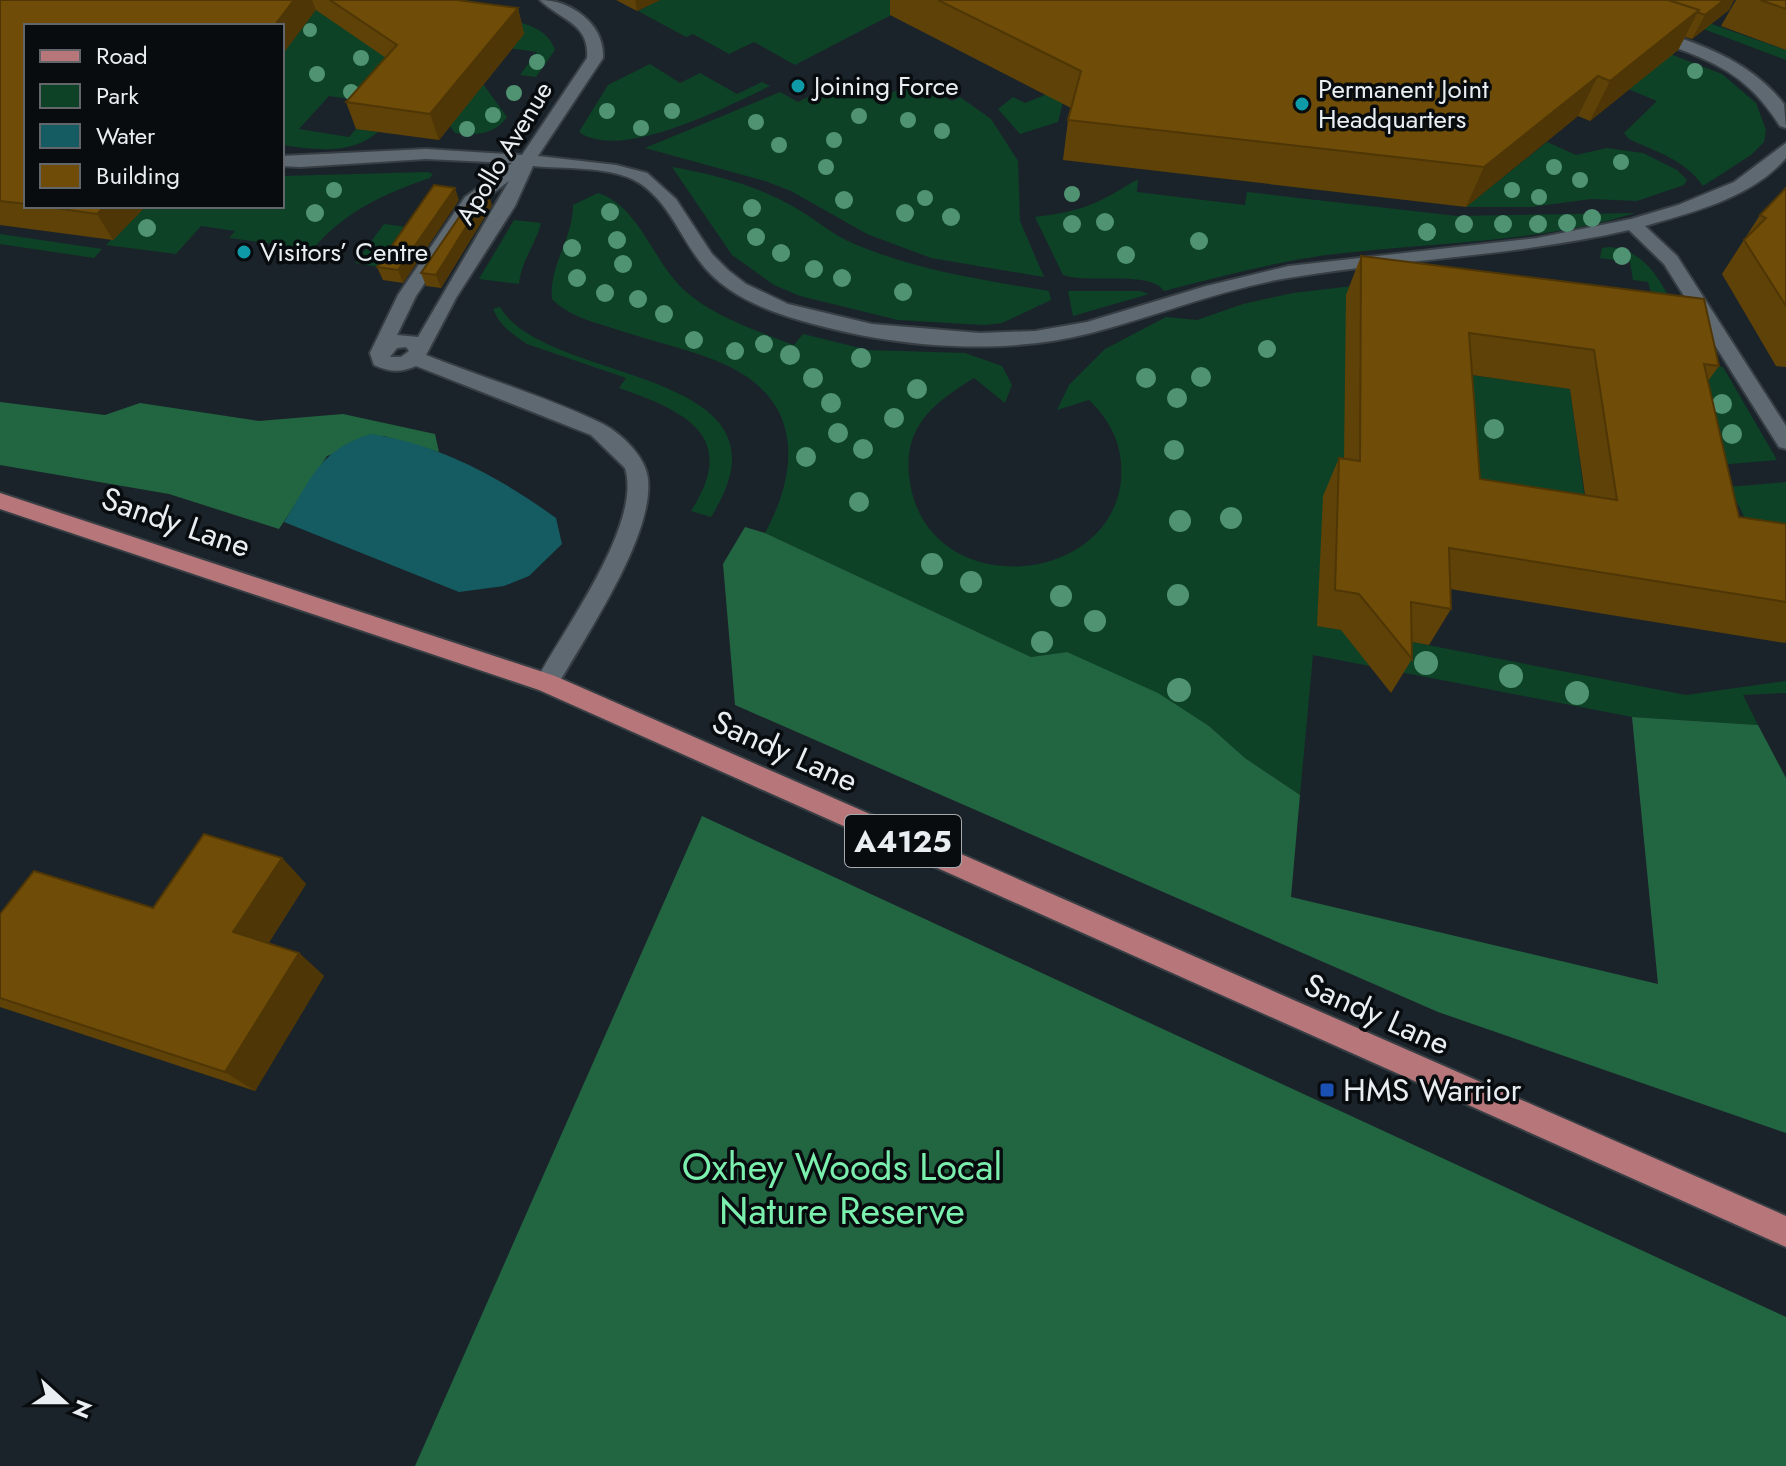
<svg xmlns="http://www.w3.org/2000/svg" width="1786" height="1466" viewBox="0 0 1786 1466" font-family="Jost,sans-serif">
<style>
.green{fill:#0d4227}
.forest{fill:#226541}
.water{fill:#145c61}
.lines{fill:none;stroke-linecap:round;stroke-linejoin:round}
.minor-casing{stroke:#373e44;stroke-width:4}
.major-casing{stroke:#373e44;stroke-width:4}
.minor{fill:#5f6972;fill-rule:evenodd}
.major{fill:#b77679;fill-rule:evenodd}
.tree{fill:#509372}
.wall{fill:#5f4207;fill-rule:evenodd}
.shaded-wall{fill:#4e3606}
.building{fill:#6f4d08;stroke:#4e3606;stroke-width:2;fill-rule:evenodd}
.culture-dot{fill:#0f9aa8;stroke:#080c0f;stroke-width:3}
.transit-dot{fill:#1a4fb4;stroke:#080c0f;stroke-width:3}
.labels{text-anchor:middle;dominant-baseline:central;stroke-width:7;stroke-linejoin:round;paint-order:stroke}
.far-poi-label{font-size:26px;fill:#e9eef3;stroke:#080c0f;text-anchor:start}
.far-street-label{font-size:26px;fill:#e9eef3;stroke:#080c0f}
.shield{fill:#080c0f;stroke:#a6aaaf;stroke-width:2}
.shield-label{font-size:30px;font-weight:bold;fill:#e9eef3}
.street-label{font-size:32px;fill:#e9eef3;stroke:#080c0f}
.poi-label{font-size:32px;fill:#e9eef3;stroke:#080c0f;text-anchor:start}
.near-park-label{font-size:38px;fill:#7befad;stroke:#080c0f}
</style>
<rect width="100%" height="100%" fill="#1b232a"/>
<path class="green" d="M281 0H319L389 60 378 103 329 96 299 129 349 137 356 129 378 132C352 155 315 150 282 145V26H135Z
M660 0H920L795 65 754 42 729 54 693 34 686 37 638 11Z
M1530 0 1722 74 1756 103 1766 130 1764 142 1751 155 1703 186C1685 160 1657 152 1629 139L1624 133 1657 101 1628 89Z
M1646 1 1786 50V60L1645 7Z
M450 14C481 18 544 14 555 50L536 77 520 75 537 52 494 46Z
M650 64 680 83 700 73 737 94 762 82 770 86C728 106 621 162 579 132L608 85Z
M843 79 880 99 914 81 952 101 960 97 991 119 1018 161 1020 221 1044 277 931 258 867 234 791 191 765 181 645 148 780 92 798 102Z
M483 84 507 117C495 135 474 136 455 133L450 126Z
M1067 86 1058 122 1020 134 998 109 1013 97 1025 103Z
M1547 142 1576 155 1607 148 1643 153 1677 170 1687 180 1684 185 1637 201 1591 199 1531 207H1466Z
M672 167C713 174 758 186 794 207 814 218 831 234 852 243 915 270 982 280 1049 291L1051 300 1002 323 984 325 898 320 800 296 774 285 732 255Z
M428 172 433 174 430 178C385 193 344 212 313 249L229 238 235 231 201 226 176 254 106 245 138 211 154 206H282V176Z
M1138 179 1137 192 1245 205 1247 192 1457 216 1635 213C1534 244 1430 242 1326 255 1271 263 1218 277 1164 291 1151 270 1088 284 1063 275L1035 217C1083 211 1097 204 1138 179Z
M598 193C637 205 652 257 679 285 708 315 755 330 794 345L803 334 868 350 965 353 1002 366 1012 385 1005 403 974 378C932 404 901 428 910 483 929 601 1109 588 1121 481 1124 448 1112 422 1089 400L1057 410 1069 385 1105 349 1166 317 1197 320 1243 304 1293 293 1395 281 1449 372 1570 389 1590 537 1323 496 1391 638 1686 695 1786 681V693L1743 695 1758 725 1632 717 1313 655 1300 795 1245 758 1209 726 1094 666 1067 652 1031 657 765 533C799 470 803 402 728 366 694 350 654 342 618 330 595 322 569 317 552 299 549 264 573 240 573 205Z
M514 220 541 223C536 244 521 261 519 284L479 279Z
M384 224 408 227 380 267 355 263Z
M0 234 102 249 94 258 0 244Z
M1609 247C1644 251 1656 274 1672 302L1654 304 1648 282 1633 280 1630 262 1600 258 1602 248Z
M1068 291H1140L1149 294 1073 316Z
M500 307C546 386 807 365 711 517L691 511C740 435 684 411 619 388L626 378 527 344C512 334 500 326 493 309Z
M1682 362 1723 367 1777 460 1718 465Z
M1786 482V573L1747 522 1729 487Z"/>
<path class="forest" d="M0 402 105 415 140 403 259 421 343 414 435 434 439 452 384 436 327 456 279 529 169 494 0 465Z
M745 527 765 533 1031 657 1067 652 1158 693 1209 726 1245 758 1300 795 1291 897 1658 984 1632 717 1758 725 1786 778V1133L1438 1012 735 705 723 564Z
M702 816 1786 1317V1466H415Z"/>
<path class="water" d="M371 434C441 445 499 477 556 518L562 544 529 576 504 586 459 592 284 522C312 478 319 450 371 434Z"/>
<g class="lines">
<g class="minor-casing">
<path id="minor" d="M540 0C571 0 605 24 603 58L538 156 616 165 647 173 676 199 712 254 728 270 746 284 788 304 872 324 980 333 1035 331 1087 322 1206 286 1289 266 1537 238 1631 219 1678 205 1734 182 1786 143V158C1752 198 1693 212 1645 226L1677 256 1786 426V449L1779 447 1664 264 1629 230C1516 256 1402 259 1288 278 1221 289 1157 316 1091 333 998 357 890 347 799 320 761 309 721 292 698 259 678 232 665 196 634 180 606 166 563 169 533 166L515 206 456 298 426 355C484 378 547 397 603 424 622 434 646 457 648 479 654 537 584 638 555 690H539L535 683C561 633 643 524 625 468L591 435 416 366C401 373 389 372 374 365L370 353 398 295 465 197 512 163 426 159 300 167 282 166V156L426 149 522 155 587 58C590 23 560 20 540 0ZM509 181 418 337 397 335 416 296 477 205ZM406 347 409 351 401 357H390L397 348Z
M1652 30C1700 42 1754 64 1784 104L1786 128 1780 126C1744 69 1708 60 1647 37L1645 34Z"/>
</g>
<g class="major-casing">
<path id="major" d="M0 493 555 676 1786 1216V1247L539 690 0 509Z"/>
</g>
<use href="#minor" class="minor"/>
<use href="#major" class="major"/>
</g>
<g class="tree">
<circle cx="310" cy="30" r="7"/>
<circle cx="361" cy="58" r="8"/>
<circle cx="537" cy="62" r="8"/>
<circle cx="1695" cy="71" r="8"/>
<circle cx="317" cy="74" r="8"/>
<circle cx="351" cy="92" r="8"/>
<circle cx="514" cy="93" r="8"/>
<circle cx="607" cy="111" r="8"/>
<circle cx="672" cy="111" r="8"/>
<circle cx="493" cy="115" r="8"/>
<circle cx="859" cy="116" r="8"/>
<circle cx="908" cy="120" r="8"/>
<circle cx="756" cy="122" r="8"/>
<circle cx="641" cy="128" r="8"/>
<circle cx="467" cy="129" r="8"/>
<circle cx="942" cy="131" r="8"/>
<circle cx="834" cy="140" r="8"/>
<circle cx="779" cy="145" r="8"/>
<circle cx="1621" cy="162" r="8"/>
<circle cx="826" cy="167" r="8"/>
<circle cx="1554" cy="167" r="8"/>
<circle cx="1580" cy="180" r="8"/>
<circle cx="334" cy="190" r="8"/>
<circle cx="1512" cy="190" r="8"/>
<circle cx="1072" cy="194" r="8"/>
<circle cx="1539" cy="197" r="8"/>
<circle cx="925" cy="198" r="8"/>
<circle cx="844" cy="200" r="9"/>
<circle cx="752" cy="208" r="9"/>
<circle cx="610" cy="212" r="9"/>
<circle cx="315" cy="213" r="9"/>
<circle cx="905" cy="213" r="9"/>
<circle cx="951" cy="217" r="9"/>
<circle cx="1592" cy="218" r="9"/>
<circle cx="1105" cy="222" r="9"/>
<circle cx="1567" cy="223" r="9"/>
<circle cx="1072" cy="224" r="9"/>
<circle cx="1464" cy="224" r="9"/>
<circle cx="1503" cy="224" r="9"/>
<circle cx="1538" cy="224" r="9"/>
<circle cx="147" cy="228" r="9"/>
<circle cx="1427" cy="232" r="9"/>
<circle cx="756" cy="237" r="9"/>
<circle cx="617" cy="240" r="9"/>
<circle cx="1199" cy="241" r="9"/>
<circle cx="572" cy="248" r="9"/>
<circle cx="781" cy="253" r="9"/>
<circle cx="1126" cy="255" r="9"/>
<circle cx="1622" cy="256" r="9"/>
<circle cx="623" cy="264" r="9"/>
<circle cx="814" cy="269" r="9"/>
<circle cx="577" cy="278" r="9"/>
<circle cx="842" cy="278" r="9"/>
<circle cx="903" cy="292" r="9"/>
<circle cx="605" cy="293" r="9"/>
<circle cx="638" cy="299" r="9"/>
<circle cx="664" cy="314" r="9"/>
<circle cx="694" cy="340" r="9"/>
<circle cx="764" cy="344" r="9"/>
<circle cx="1267" cy="349" r="9"/>
<circle cx="735" cy="351" r="9"/>
<circle cx="790" cy="355" r="10"/>
<circle cx="861" cy="358" r="10"/>
<circle cx="1201" cy="377" r="10"/>
<circle cx="813" cy="378" r="10"/>
<circle cx="1146" cy="378" r="10"/>
<circle cx="917" cy="389" r="10"/>
<circle cx="1177" cy="398" r="10"/>
<circle cx="831" cy="403" r="10"/>
<circle cx="1722" cy="404" r="10"/>
<circle cx="894" cy="418" r="10"/>
<circle cx="1494" cy="429" r="10"/>
<circle cx="838" cy="433" r="10"/>
<circle cx="1732" cy="434" r="10"/>
<circle cx="863" cy="449" r="10"/>
<circle cx="1174" cy="450" r="10"/>
<circle cx="806" cy="457" r="10"/>
<circle cx="859" cy="502" r="10"/>
<circle cx="1231" cy="518" r="11"/>
<circle cx="1180" cy="521" r="11"/>
<circle cx="932" cy="564" r="11"/>
<circle cx="971" cy="582" r="11"/>
<circle cx="1178" cy="595" r="11"/>
<circle cx="1061" cy="596" r="11"/>
<circle cx="1095" cy="621" r="11"/>
<circle cx="1042" cy="642" r="11"/>
<circle cx="1426" cy="663" r="12"/>
<circle cx="1511" cy="676" r="12"/>
<circle cx="1179" cy="690" r="12"/>
<circle cx="1577" cy="693" r="12"/>
</g>
<path class="wall" d="M0 0H457L518 8 524 34 439 140 356 129 346 102 386 58 316 10 26 26V206H146L113 240 0 225Z
M616 0H660L637 11Z
M890 0H1734L1729 10 1692 39 1685 37 1678 50 1590 121 1578 116 1466 207 1063 160 1068 120 1071 108 890 15Z
M1736 0H1786V50L1721 26Z
M1786 188V367L1776 366 1722 274 1760 215Z
M459 200 403 283 383 280 377 267Z
M492 205 441 288 426 286 421 273Z
M1361 256 1719 366 1708 381 1739 517 1786 524V642L1785 643 1450 589 1451 609 1429 645 1412 642V659L1391 693 1341 630 1317 626 1323 496 1339 458 1344 459 1346 295ZM1472 375 1570 389 1585 495 1480 479Z
M282 858 306 884 268 944 299 953 324 976 255 1091 0 1007V914L153 908Z"/>
<path class="shaded-wall" d="M294 0H312L316 10 282 55V26H274Z
M635 0H660L637 11Z
M1724 0H1734L1729 10 1692 39 1705 15Z
M518 8 524 34 439 140 430 114Z
M1699 10 1678 50 1590 121 1610 81Z
M1598 76 1578 116 1466 207 1484 167Z
M455 188 459 200 403 283 398 270Z
M488 192 492 205 441 288 436 275Z
M105 206H146L113 240 97 214Z
M282 858 306 884 260 956 233 932Z
M299 953 324 976 255 1091 225 1072Z"/>
<path class="building" d="M0 0H294L274 26H26V204L0 201Z
M330 0H457L518 8 430 114 346 102 397 45Z
M938 0H1668L1699 10 1610 81 1598 76 1484 167 1068 120 1081 71Z
M1668 0H1724L1705 15 1697 12 1699 10Z
M1760 0H1786V9Z
M434 185 455 188 398 270 377 267Z
M1786 188V306L1744 240 1766 218 1760 215Z
M488 192 436 275 421 273 475 194Z
M40 206H105L97 214Z
M1361 256 1704 299 1719 366 1704 364 1739 517 1786 524V602L1449 548 1451 609 1411 602 1412 659 1359 594 1335 590 1339 458 1360 461ZM1469 333 1594 350 1617 500 1480 479Z
M204 834 282 858 233 932 299 953 225 1072 0 998V914L34 871 153 908Z"/>
<g class="culture-dot">
<circle cx="798" cy="86" r="8"/>
<circle cx="1302" cy="104" r="8"/>
<circle cx="244" cy="252" r="8"/>
</g>
<rect class="transit-dot" x="1319" y="1082" width="16" height="16" rx="4"/>
<g class="labels">
<g class="far-poi-label">
<text x="814" y="86">Joining Force</text>
<text x="1318" y="89">Permanent Joint<tspan x="1318" dy="30">Headquarters</tspan></text>
<text x="260" y="252">Visitors’ Centre</text>
</g>
<g class="far-street-label">
<text transform="translate(504 153) rotate(-59)">Apollo Avenue</text>
</g>
<rect class="shield" x="845" y="815" width="116" height="52" rx="6"/>
<g class="shield-label">
<text x="903" y="841">A4125</text>
</g>
<g class="street-label">
<text transform="translate(176 522) rotate(19)">Sandy Lane</text>
<text transform="translate(785 751) rotate(24)">Sandy Lane</text>
<text transform="translate(1377 1014) rotate(24)">Sandy Lane</text>
</g>
<g class="poi-label">
<text x="1343" y="1090">HMS Warrior</text>
</g>
<g class="near-park-label">
<text x="842" y="1166">Oxhey Woods Local<tspan x="842" dy="44">Nature Reserve</tspan></text>
</g>
</g>
<rect x="24" y="24" width="260" height="184" fill="#080c0f" stroke="#62666a" stroke-width="2"/>
<rect x="40" y="50" width="40" height="12" fill="#b77679" stroke="#62666a" stroke-width="2"/>
<text x="96" y="64" font-size="24" fill="#e9eef3">Road</text>
<rect x="40" y="84" width="40" height="24" fill="#0d4227" stroke="#62666a" stroke-width="2"/>
<text x="96" y="104" font-size="24" fill="#e9eef3">Park</text>
<rect x="40" y="124" width="40" height="24" fill="#145c61" stroke="#62666a" stroke-width="2"/>
<text x="96" y="144" font-size="24" fill="#e9eef3">Water</text>
<rect x="40" y="164" width="40" height="24" fill="#6f4d08" stroke="#62666a" stroke-width="2"/>
<text x="96" y="184" font-size="24" fill="#e9eef3">Building</text>
<g transform="translate(64 1402) rotate(111)" stroke="#080c0f" stroke-width="6" paint-order="stroke">
<path d="M0-6L14 30L0 20L-14 30Z" fill="#e9eef3"/>
<text y="-12" font-size="22" font-weight="bold" text-anchor="middle" fill="#e9eef3">N</text>
</g>
</svg>
